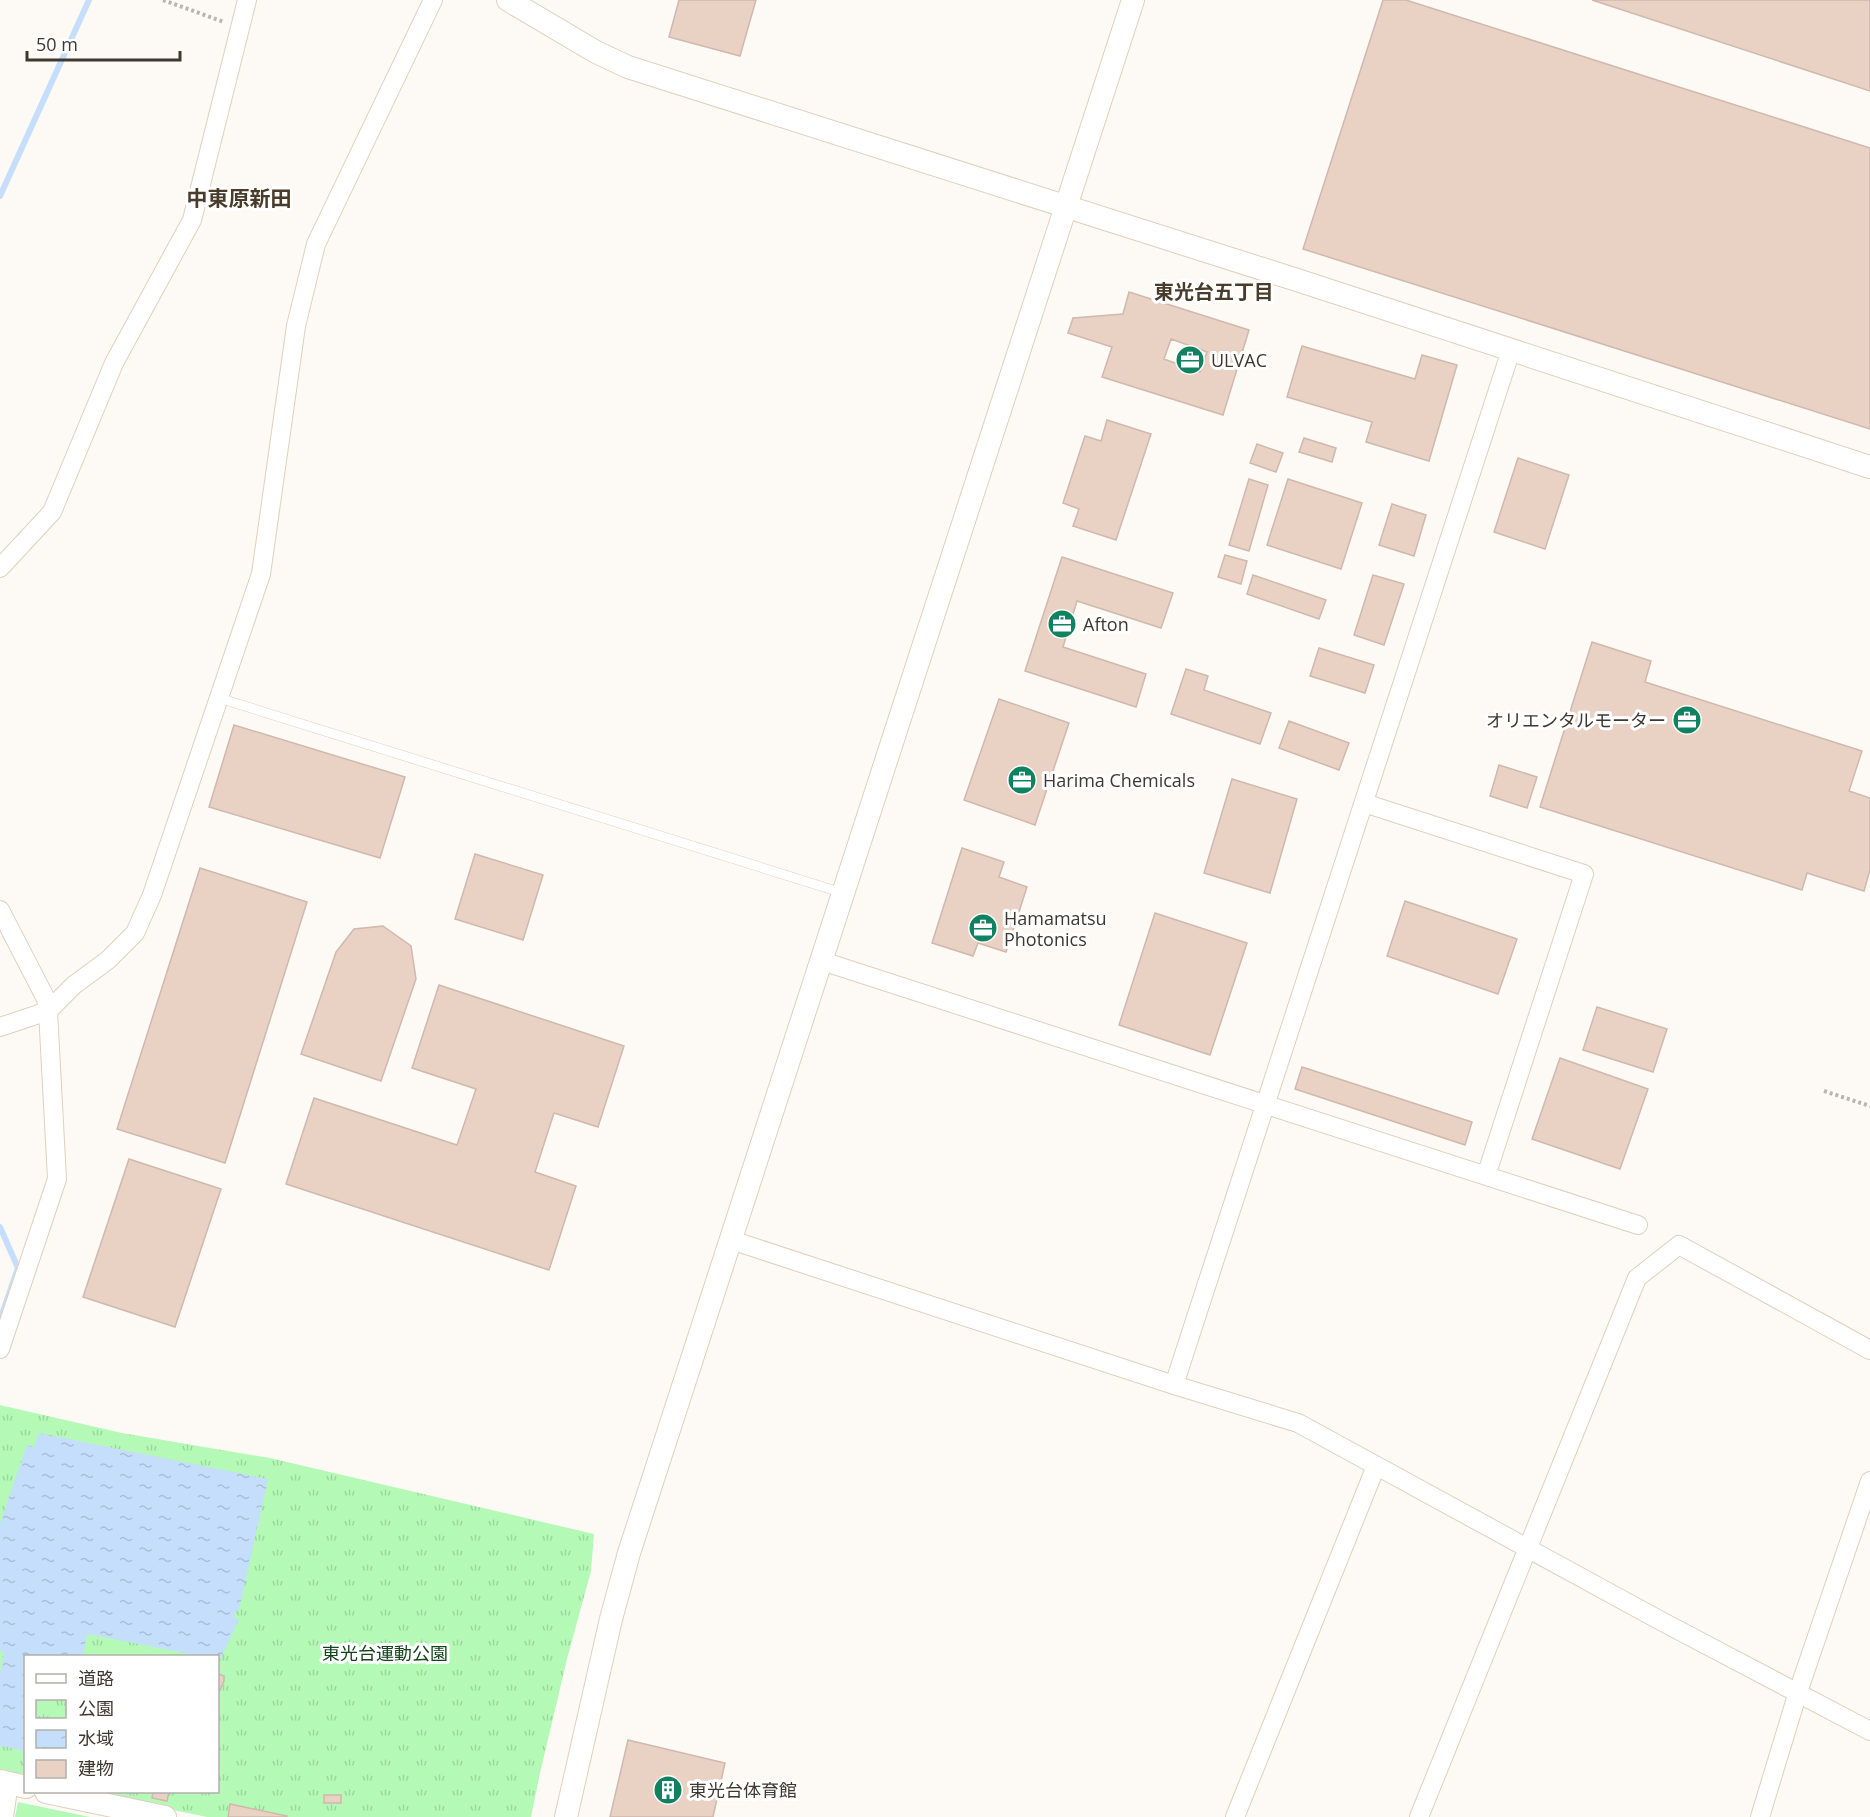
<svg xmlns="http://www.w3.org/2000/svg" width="1870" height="1817" viewBox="0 0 1870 1817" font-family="'Open Sans','Noto Sans JP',sans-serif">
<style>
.park{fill:url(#park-tufts)}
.pitch{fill:#b4fab6}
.water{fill:url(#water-ripples)}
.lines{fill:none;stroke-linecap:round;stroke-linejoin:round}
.stream{stroke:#c4defb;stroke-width:6}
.building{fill:#e9d1c4;stroke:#d0b8ac;stroke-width:1.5;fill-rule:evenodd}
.service-casing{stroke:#dfd0bb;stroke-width:10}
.minor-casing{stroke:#dfd0bb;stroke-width:20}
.tertiary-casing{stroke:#dfd0bb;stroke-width:24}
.path{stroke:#b9b5af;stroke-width:4;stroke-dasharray:3 3;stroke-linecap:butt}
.service{stroke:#fff;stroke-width:9}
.minor{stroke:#fff;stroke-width:18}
.tertiary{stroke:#fff;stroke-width:22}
.labels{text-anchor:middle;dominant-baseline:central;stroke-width:6;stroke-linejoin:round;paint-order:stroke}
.poi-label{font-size:18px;fill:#3e3830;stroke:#fff;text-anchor:start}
.park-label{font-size:18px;fill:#124518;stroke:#fff}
.neighbourhood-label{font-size:20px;font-weight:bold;fill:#493c2b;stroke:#fff}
.quarter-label{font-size:21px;font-weight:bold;fill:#493c2b;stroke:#fff}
</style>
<defs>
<pattern id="park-tufts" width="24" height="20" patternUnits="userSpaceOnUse" patternTransform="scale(1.5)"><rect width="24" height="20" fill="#b4fab6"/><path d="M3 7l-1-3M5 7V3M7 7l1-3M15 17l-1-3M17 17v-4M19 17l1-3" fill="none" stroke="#9cd79d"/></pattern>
<pattern id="water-ripples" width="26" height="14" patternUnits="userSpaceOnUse" patternTransform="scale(1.5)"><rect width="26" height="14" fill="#c4defb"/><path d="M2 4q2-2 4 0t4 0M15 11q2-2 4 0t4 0" fill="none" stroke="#a9bfd7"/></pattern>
</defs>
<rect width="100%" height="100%" fill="#fdfaf6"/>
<path class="park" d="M0 1405 122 1433 270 1458 594 1534 591 1571 567 1659 540 1773 531 1817H207L84 1792H218V1656H26L25 1779 0 1774Z"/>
<path class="pitch" d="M93 1646 138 1656H91Z
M18 1802 90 1817H15Z"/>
<path class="water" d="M39 1433 268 1479 239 1610 236 1611 234 1618 239 1619 220 1660H218V1656H200L87 1634 83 1656H26L25 1751 0 1746V1673L4 1652 0 1651V1523L27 1445 34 1447Z"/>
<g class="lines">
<path class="stream" d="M0 196 89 0
M0 1227 18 1268 0 1320"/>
</g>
<path class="building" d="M679 0H756L740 56 669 37Z
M1383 0H1406L1870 148V429L1303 249Z
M1592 0H1870V91Z
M1129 292 1249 330 1223 415 1102 377 1112 347 1068 333 1073 318 1123 314ZM1171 339 1207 352 1200 372 1164 359Z
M1302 346 1415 379 1422 355 1457 365 1429 461 1366 442 1372 422 1287 397Z
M1107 420 1151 434 1116 540 1073 526 1079 509 1063 503 1085 436 1101 441Z
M1304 438 1336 448 1332 462 1299 452Z
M1257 444 1283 453 1276 472 1250 463Z
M1518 458 1569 475 1545 549 1494 532Z
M1249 479 1268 485 1249 551 1229 545Z
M1288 479 1362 503 1341 569 1267 545Z
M1392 504 1426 515 1414 556 1379 545Z
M1225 555 1247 561 1241 584 1218 577Z
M1062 557 1173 593 1161 628 1077 601 1063 647 1146 674 1136 707 1025 671Z
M1253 575 1326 600 1319 619 1247 594Z
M1373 575 1404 584 1384 645 1354 635Z
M1592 642 1651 661 1645 682 1862 751 1849 791 1870 798V870L1864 891 1807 873 1802 890 1540 807Z
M1319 648 1374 665 1365 693 1310 676Z
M1186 669 1208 676 1204 690 1271 713 1260 744 1171 714Z
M999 699 1069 723 1035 825 964 800Z
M1289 721 1349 743 1339 770 1279 748Z
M234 725 405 777 380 858 209 807Z
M1499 765 1537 777 1527 808 1490 796Z
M1232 779 1297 799 1270 893 1204 873Z
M962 848 1004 862 999 877 1027 887 1006 952 978 943 973 956 932 943Z
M475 854 543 875 523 940 455 919Z
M200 868 307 902 225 1163 117 1129Z
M1405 901 1517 939 1498 994 1387 956Z
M1155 913 1247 943 1210 1055 1119 1025Z
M383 926 411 946 416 979 381 1081 301 1054 336 952 354 929Z
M439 985 624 1046 598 1127 554 1113 535 1172 576 1186 549 1270 286 1184 314 1098 457 1145 476 1089 412 1068Z
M1597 1007 1667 1029 1653 1072 1583 1050Z
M1560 1058 1648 1089 1620 1169 1532 1139Z
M1302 1067 1472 1122 1465 1145 1295 1089Z
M129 1159 221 1189 175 1327 83 1297Z
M218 1674 224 1676V1681L219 1692H218Z
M628 1740 725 1763 713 1817H610Z
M153 1792H169L167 1801 152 1798Z
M324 1795H341V1803H324Z
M230 1804 287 1816V1817H228Z"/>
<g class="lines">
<g class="service-casing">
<path id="service" d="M219 698 843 893"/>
</g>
<g class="minor-casing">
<path id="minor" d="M0 568 52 512 114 363 192 220 247 0
M1364 803 1584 874 1486 1176
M0 910 46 999 48 1011 57 1179 0 1349
M822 961 1638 1225
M0 1027 48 1011 74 985 108 960 135 933 152 895 261 574 296 326 316 244 433 0
M731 1240 1174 1385 1298 1423 1661 1621 1870 1731
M1174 1385 1511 350
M4 1817 9 1783
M1235 1817 1376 1466
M1419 1817 1637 1278 1679 1245 1870 1350
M1760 1817 1798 1692 1870 1481"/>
</g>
<g class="tertiary-casing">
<path id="tertiary" d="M508 0 596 52 628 67 1297 280 1870 467
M0 1781 26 1787
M46 1792 165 1817
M566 1817 611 1619 629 1553 1133 0"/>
</g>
<path class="path" d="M163 0 224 22
M1824 1091 1870 1106"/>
<use href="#service" class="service"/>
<use href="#minor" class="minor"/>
<use href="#tertiary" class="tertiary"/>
</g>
<defs>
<g id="office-disc" transform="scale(1.5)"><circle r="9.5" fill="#118260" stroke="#fff"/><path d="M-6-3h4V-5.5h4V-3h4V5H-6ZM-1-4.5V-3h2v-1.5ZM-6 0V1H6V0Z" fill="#fff"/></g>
<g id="building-disc" transform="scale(1.5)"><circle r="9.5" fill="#118260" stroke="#fff"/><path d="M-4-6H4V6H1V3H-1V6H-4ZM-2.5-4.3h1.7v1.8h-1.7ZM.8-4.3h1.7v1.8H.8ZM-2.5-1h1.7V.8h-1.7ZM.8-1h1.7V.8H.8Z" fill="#fff"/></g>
</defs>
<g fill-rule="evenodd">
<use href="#office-disc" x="1190" y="360"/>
<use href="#office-disc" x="1062" y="624"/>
<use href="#office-disc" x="1687" y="720"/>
<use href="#office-disc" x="1022" y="780"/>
<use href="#office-disc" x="983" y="928"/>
<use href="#building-disc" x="668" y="1790"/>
</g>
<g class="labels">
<g class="poi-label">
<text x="1211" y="360">ULVAC</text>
<text x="1083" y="624">Afton</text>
<text x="1666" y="720" text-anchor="end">オリエンタルモーター</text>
<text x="1043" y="780">Harima Chemicals</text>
<text x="1004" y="918">Hamamatsu<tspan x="1004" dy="21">Photonics</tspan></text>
<text x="689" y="1790">東光台体育館</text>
</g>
<g class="park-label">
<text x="385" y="1653">東光台運動公園</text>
</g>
<g class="neighbourhood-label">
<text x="1214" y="291">東光台五丁目</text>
</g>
<g class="quarter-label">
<text x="239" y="198">中東原新田</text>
</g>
</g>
<rect x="24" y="1655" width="195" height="138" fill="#ffffff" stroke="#b2afac" stroke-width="1.5"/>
<rect x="36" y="1674" width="30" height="9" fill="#ffffff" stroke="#b2afac" stroke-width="1.5"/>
<text x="78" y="1685" font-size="18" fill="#3e3830">道路</text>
<rect x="36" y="1700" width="30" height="18" fill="url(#park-tufts)" stroke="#b2afac" stroke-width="1.5"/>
<text x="78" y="1715" font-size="18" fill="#3e3830">公園</text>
<rect x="36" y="1730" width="30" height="18" fill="url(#water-ripples)" stroke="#b2afac" stroke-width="1.5"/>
<text x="78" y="1745" font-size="18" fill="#3e3830">水域</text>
<rect x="36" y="1760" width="30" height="18" fill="#e9d1c4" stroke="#b2afac" stroke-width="1.5"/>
<text x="78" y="1775" font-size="18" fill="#3e3830">建物</text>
<path d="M27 51v9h153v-9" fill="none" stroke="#3e3830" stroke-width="3"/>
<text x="36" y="51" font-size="18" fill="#3e3830" stroke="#ffffff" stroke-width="4.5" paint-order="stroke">50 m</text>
</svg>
